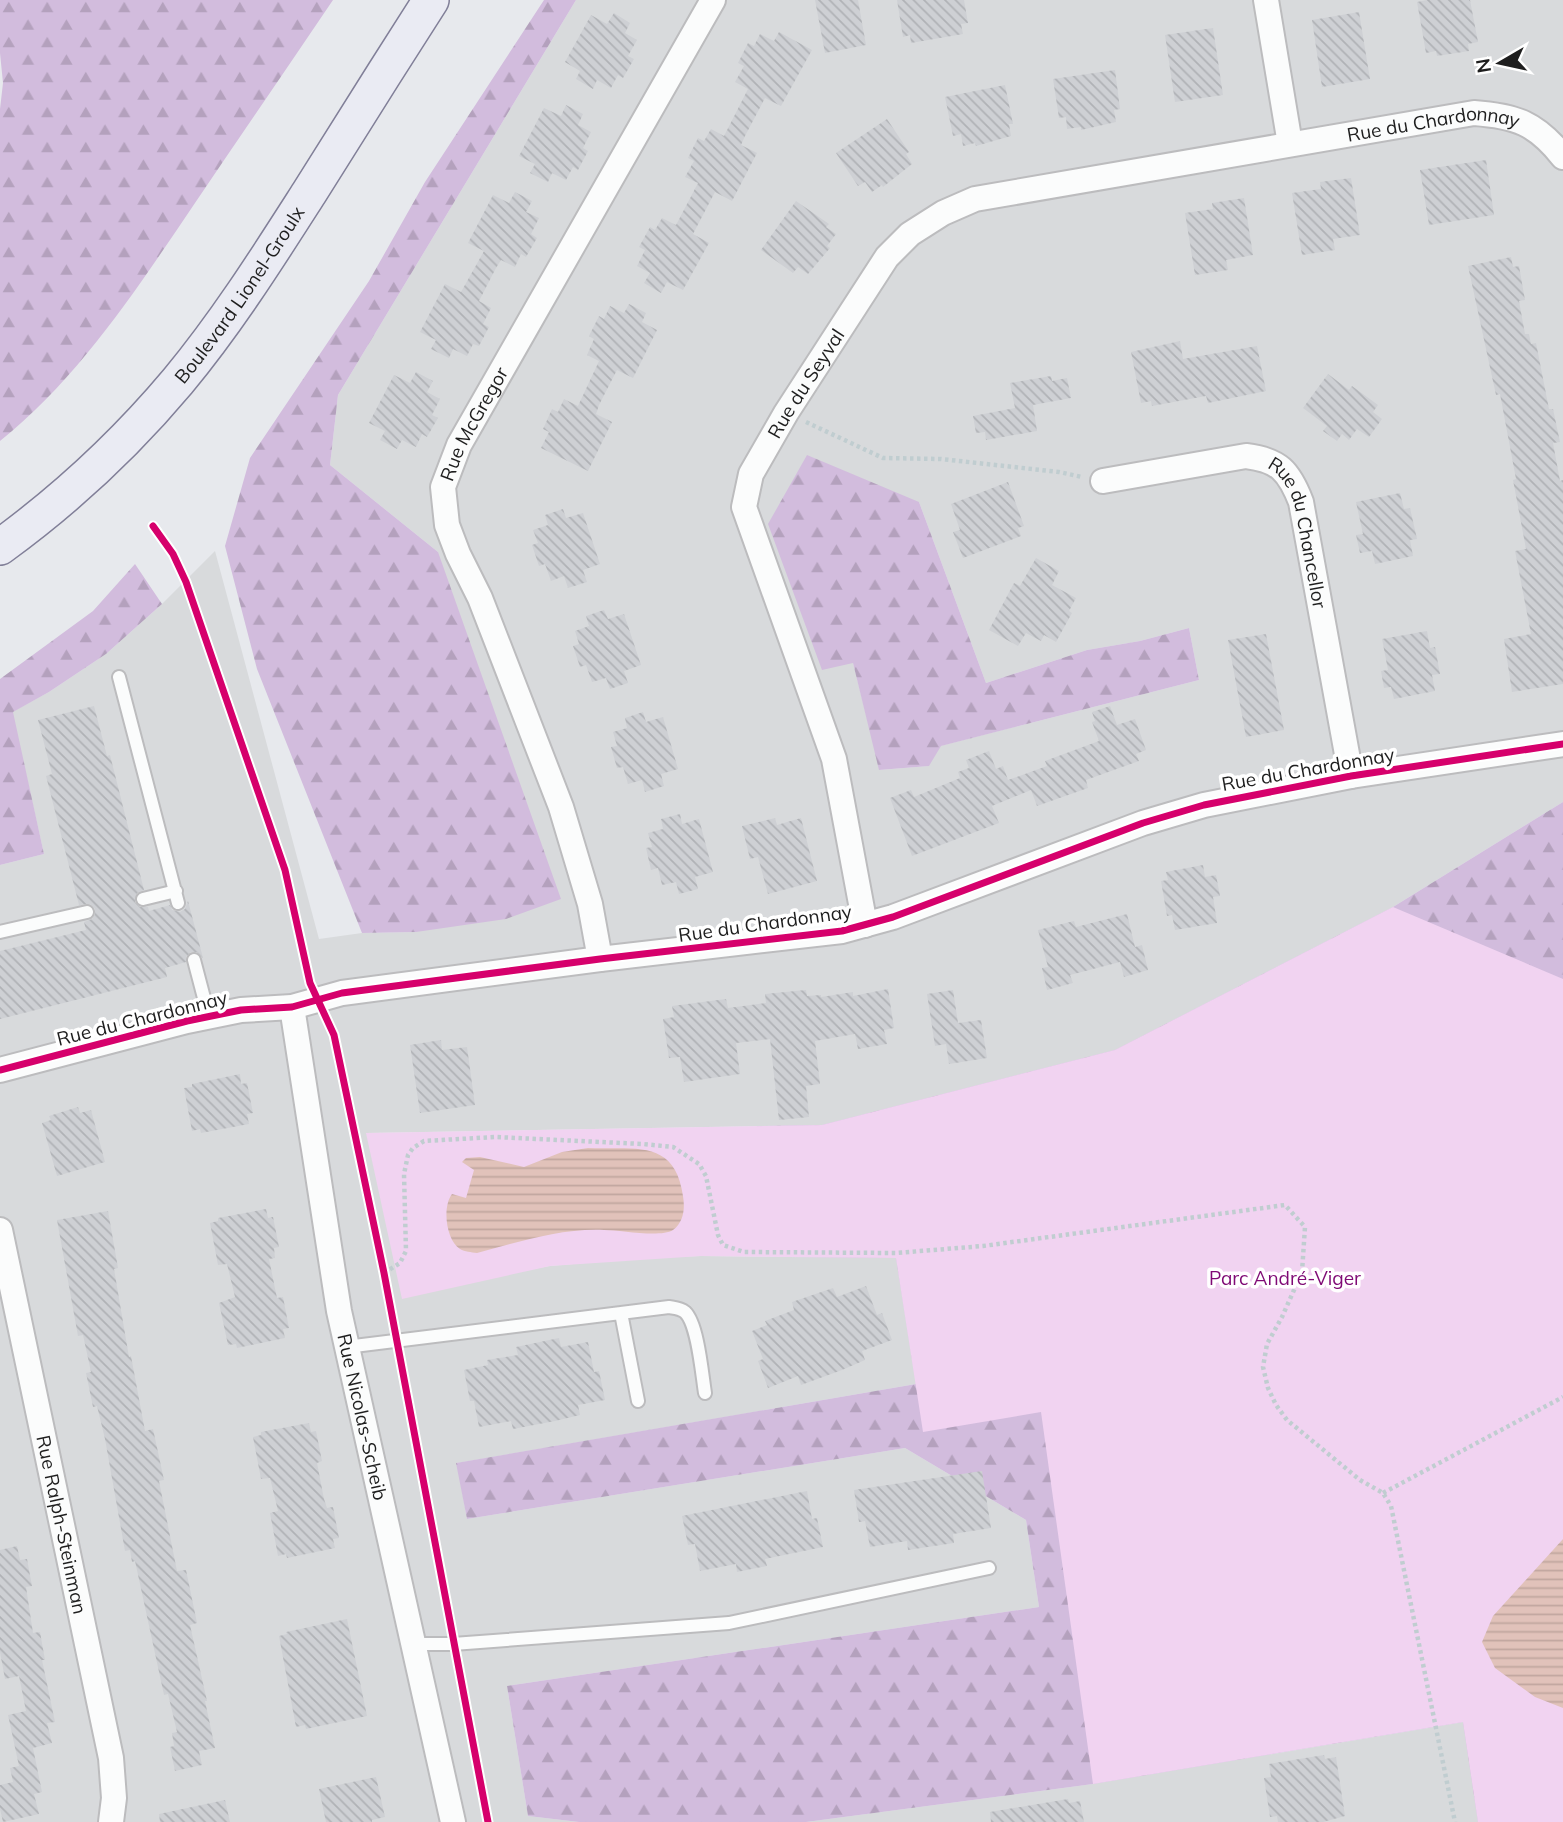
<svg xmlns="http://www.w3.org/2000/svg" width="1563" height="1822" viewBox="0 0 1563 1822" font-family="Mulish,sans-serif">
<style>
.residential{fill:#d8dadc;fill-rule:evenodd}
.forest{fill:url(#forest-firs)}
.park{fill:#f1d3f1}
.water{fill:url(#water-rules)}
.building{fill:url(#building-back-hatch)}
.lines{fill:none;stroke-linecap:round;stroke-linejoin:round}
.lane-casing{stroke:#bcbcbe;stroke-width:16}
.street-casing{stroke:#bcbcbe;stroke-width:28}
.secondary-casing{stroke:#817f98;stroke-width:38}
.path{stroke:#c0cdd0;stroke-width:4.5;stroke-dasharray:3.5 3.5;stroke-linecap:butt}
.lane{stroke:#fbfcfc;stroke-width:12}
.street{stroke:#fbfcfc;stroke-width:24}
.secondary{stroke:#eaebf3;stroke-width:35}
.cycleway-casing{stroke:#fff;stroke-width:11}
.cycleway{stroke:#d6006c;stroke-width:7}
.labels{text-anchor:middle;dominant-baseline:central;stroke-width:7;stroke-linejoin:round;paint-order:stroke}
.street-label{font-size:19px;fill:#1e1e1e;stroke:#fff}
.park-label{font-size:19px;fill:#7f0a75;stroke:#fff}
</style>
<defs>
<pattern id="forest-firs" width="22" height="20" patternUnits="userSpaceOnUse" patternTransform="scale(1.75)"><rect width="22" height="20" fill="#d2bcdd"/><path d="M5 1l3.5 6h-7zM16 11l3.5 6h-7z" fill="#b4a1bd"/></pattern>
<pattern id="water-rules" width="6" height="5" patternUnits="userSpaceOnUse" patternTransform="scale(1.75)"><rect width="6" height="5" fill="#e1c2ba"/><path d="M0 2.5h6" fill="none" stroke="#c1a69f"/></pattern>
<pattern id="building-back-hatch" width="6" height="6" patternUnits="userSpaceOnUse" patternTransform="scale(1.75)"><rect width="6" height="6" fill="#ced0d4"/><path d="M-1 5l2 2M0 0l6 6M5-1l2 2" fill="none" stroke="#b0b2b6"/></pattern>
</defs>
<rect width="100%" height="100%" fill="#e7e9ed"/>
<path class="residential" d="M576 0H1563V802L1393 907 1115 1050 822 1125 366 1133 506 1274 550 1266 645 1258 701 1256 896 1258 916 1384 457 1463 467 1519 905 1448 1026 1520 1039 1607 507 1686 528 1816 579 1822H0V865L44 854 12 712 49 692 106 654 162 604 215 551 319 939 362 933 416 932 438 552 330 465 338 395ZM919 502 986 683 1087 650 1140 641 1189 628 1199 680 940 746 928 766 880 770 853 663Z
M1464 1722 1478 1822H806L1093 1784Z"/>
<path class="forest" d="M0 0H333C287 68 241 135 195 203 138 287 80 377 0 441V109L3 83 0 53Z
M544 0H576L338 395 330 465 438 552 561 899 506 919 416 932 362 933 257 669 225 546 250 458 369 281 425 182Z
M807 455 919 502 986 683 1087 650 1140 641 1189 628 1199 680 941 746 929 766 879 770 853 663 822 670 768 524Z
M135 564 162 604 106 654 49 692 13 712 44 854 0 865V679L93 611Z
M1563 802V1369L1449 1526 1563 1822H1478L1463 1722 1093 1784 806 1822H579L528 1816 507 1686 1039 1607 1026 1520 905 1448 467 1519 456 1463 916 1384 896 1258 794 1257 757 1126 822 1125 1115 1050 1393 907Z"/>
<path class="park" d="M1393 907 1563 979V1822H1478L1463 1722 1093 1784 1041 1412 923 1432 896 1258 701 1256 550 1266 402 1299 366 1133 822 1125 1115 1050Z"/>
<path class="water" d="M588 1148C634 1150 675 1138 683 1196 685 1208 684 1222 673 1230 660 1238 620 1230 604 1230 562 1228 518 1242 477 1253 471 1252 465 1252 460 1249 446 1240 442 1207 452 1194L466 1198 474 1170 462 1162 466 1158 480 1157 524 1167 562 1152Z
M1563 1539V1708L1535 1697 1495 1668 1482 1642 1493 1616Z"/>
<path class="building" d="M815 0H858L866 45 825 53Z
M897 0H964L968 23 961 24 963 34 911 43 910 35 903 37Z
M1427 0H1470L1478 42 1468 44 1469 51 1437 56 1436 51 1426 53 1417 2Z
M1359 12 1370 79 1322 87 1312 20Z
M614 13 630 23 625 33 637 40 628 56 634 59 623 78 618 75 611 88 597 80 593 89 576 79 580 71 565 62 591 15 607 24Z
M1213 28 1223 95 1175 102 1165 35Z
M779 32 812 50 781 106 765 98 745 136 741 145 757 153 732 201 715 192 693 234 709 243 683 290 667 282 661 293 644 283 650 273 637 266 645 250 639 247 650 227 655 230 662 218 676 225 698 183 685 177 694 161 688 158 698 138 704 141 711 129 724 136 748 89 735 82 744 66 738 63 748 43 754 46 760 34 774 41Z
M1115 70 1120 109 1114 110 1116 122 1081 130V127L1067 129 1066 117 1059 118 1053 79Z
M1005 85 1013 124H1009L1011 136 976 146 975 143 963 146 961 134 953 136 945 97Z
M566 105 583 114 578 125 591 132 583 148 588 151 578 170 573 167 566 180 552 173 548 182 530 173 535 164 519 156 544 108 561 116Z
M887 119 909 152 906 154 912 164 883 187 882 185 872 192 865 182 858 186 836 153Z
M1486 160 1494 215 1429 225 1420 170Z
M1351 178 1360 235 1333 239 1335 250 1302 255 1292 193 1321 189 1320 182Z
M515 192 532 201 526 212 539 218 531 234 537 238 526 257 521 254 515 267 501 260 496 268 479 301 491 308 483 324 489 327 479 346 473 344 467 356 453 349 449 358 431 349 436 340 420 332 445 284 461 292 484 251 468 243 493 195 509 203Z
M1244 198 1253 255 1226 260 1228 270 1195 275 1185 213 1213 209 1212 203Z
M796 201 829 224 826 227 836 234 827 246 830 248 808 274 798 267 793 273 761 250Z
M1511 257 1513 267 1519 266 1525 300 1519 301 1525 334H1529L1531 344 1536 343 1549 409H1553L1560 442 1553 443 1560 481 1563 480V684L1512 692 1504 639 1531 634 1515 551 1526 549 1513 480 1516 479 1500 394 1496 395 1468 266Z
M629 304 646 313 642 322 657 330 633 378 617 370 599 405 596 414 612 422 588 471 541 448 549 432 543 429 552 409 558 412 564 399 578 406 599 361 587 355 594 339 589 336 599 316 604 319 610 306 624 313Z
M1180 341 1183 359 1257 346 1266 391 1208 403 1206 396 1152 406 1151 401 1141 403 1131 352Z
M416 372 433 381 427 392 440 399 432 415 438 418 427 437 422 434 416 447 402 440 397 449 380 440 385 431 369 423 394 375 410 383Z
M1328 374 1349 390 1352 386 1378 405 1373 412 1382 419 1369 437 1357 429 1349 440 1342 434 1337 441 1323 431 1327 426 1303 408Z
M1051 376 1052 381 1067 378 1071 398 1033 405 1037 431 986 440 985 432 976 433 973 416 1015 408 1010 383Z
M1008 482 1024 526 1018 528 1021 536 963 558 953 532 960 530 951 504Z
M1400 493 1404 509 1410 508 1417 539 1410 540 1413 556 1375 564 1372 551 1360 553 1356 535 1363 534 1356 502Z
M563 509 566 518 583 513 600 564 583 570 587 582 568 588 564 576 551 581 545 564 539 566 532 545 538 543 533 530 548 525 545 515Z
M1036 558 1059 571 1052 585 1076 598 1069 611 1072 613 1056 642 1044 635 1041 641 1026 633 1018 646 989 630 1014 583 1020 586Z
M604 610 608 619 624 614 641 665 624 671 628 683 610 689 606 678 592 682 586 665 580 667 573 646 579 644 575 631 589 626 586 616Z
M1427 631 1430 648 1435 647 1440 674 1432 675 1435 691 1394 699 1391 687 1384 688 1381 671 1388 670 1382 639Z
M1266 634 1284 730 1246 737 1228 640Z
M94 706 107 756 110 755 144 890 137 893 135 902 140 907H148L149 911 170 905 172 910 180 912 185 909 188 901 203 958 197 952H191L186 957V962L165 968 167 977 0 1019V951L86 930 84 922 92 919 95 914V909L90 904 79 905 46 776 52 774 38 720Z
M1110 706 1117 725 1135 719 1146 750 1136 754 1139 761 1086 780 1088 788 1037 806 1031 790 992 806 999 823 912 856 890 798 911 790 914 797 960 778 958 772 969 768 966 760 989 751 996 769 1003 766 1008 780 1047 766 1045 761 1099 741 1092 722 1095 721 1092 712Z
M643 712 646 722 663 717 678 769 661 774 664 786 645 792 642 780 628 784 623 767 617 768 611 747 617 746 613 732 627 728 625 718Z
M680 814 682 824 699 819 713 872 695 877 698 889 679 894 676 882 662 885 658 868 651 870 646 848 652 847 648 833 663 829 661 819Z
M775 818 777 825 801 818 817 881 768 894 758 857 750 859 742 826Z
M1203 865 1205 877 1216 875 1220 896 1213 897 1217 923 1175 930 1172 915 1167 916 1161 881 1168 880 1166 872Z
M1127 914 1135 947 1142 945 1148 970 1124 977 1120 962 1070 975 1073 983 1047 990 1042 968 1048 967 1038 930 1074 921 1076 927Z
M888 989 894 1028 884 1030 887 1044 858 1049 855 1034 815 1041 820 1084 806 1086 809 1117 779 1120 770 1039 736 1043 740 1074 684 1082 680 1057 669 1058 663 1019 674 1017 672 1006 726 999 728 1008 766 1003 765 994 806 990 807 996 821 995V997L853 992V996Z
M953 990 958 1023 981 1020 987 1058 949 1064 946 1044 935 1046 927 994Z
M441 1040 442 1050 467 1047 475 1105 420 1113 410 1045Z
M240 1074 241 1084 247 1083 253 1113 247 1114 249 1124 201 1133 200 1129 192 1131 184 1088 192 1087V1084Z
M78 1107 80 1113 91 1110 105 1162 57 1176 42 1123 51 1120 49 1116Z
M266 1209 268 1218 273 1217 279 1247 274 1248 275 1258 269 1259 277 1298 283 1297 289 1328 283 1329 285 1338 237 1348 236 1344 228 1345 219 1303 235 1297 227 1264 218 1265 210 1223 218 1221V1218Z
M108 1211 118 1268 114 1269 129 1357 131 1356 145 1431 153 1429 164 1480 159 1481 177 1571 186 1570 197 1623 190 1625 207 1701H205L215 1748 199 1751 202 1765 175 1771 170 1747 174 1746 172 1733 177 1732 168 1694 164 1695 135 1561 132 1562 130 1550 125 1551 105 1439 97 1406 93 1407 86 1373 91 1372 83 1335 78 1336 57 1220Z
M866 1286 877 1315 882 1313 892 1340 862 1351 865 1360 842 1370 801 1385 798 1376 768 1388 758 1361 763 1359 752 1331 767 1325 765 1321 794 1310 792 1302 833 1288 837 1297Z
M559 1338 561 1347 588 1342 594 1372 599 1371 605 1400 578 1405 580 1415 555 1421 513 1429 511 1421 479 1427 474 1401H470L464 1370 488 1365 487 1360 518 1355 516 1347Z
M309 1423 311 1432 316 1431 322 1461 317 1463 324 1499 327 1508 333 1507 339 1538 333 1539 335 1548 287 1558 286 1554 278 1556 270 1513 278 1511 270 1478 261 1479 253 1437 261 1435V1432Z
M982 1471 991 1528 953 1534 954 1543 908 1550 907 1541 870 1547 865 1521 859 1522 854 1490Z
M807 1491 812 1519 817 1518 823 1547 765 1559 767 1566 737 1572 736 1564 700 1571 695 1544 688 1545 682 1516Z
M17 1546 20 1560 27 1559 32 1586 26 1587 33 1633 40 1632 45 1660H42L55 1722 47 1723 52 1743 33 1748 42 1792 34 1794 39 1814 3 1822 0 1809V1785L13 1782 10 1768 19 1766 8 1715 26 1711 19 1676 5 1679 0 1652V1550Z
M347 1619 367 1716 306 1729 305 1725 296 1727 279 1636 287 1634 286 1632Z
M1324 1755 1325 1759 1336 1757 1345 1816 1323 1822H1278L1277 1816 1270 1817 1264 1778 1271 1777 1269 1764Z
M376 1777 385 1817 372 1820V1822H326L319 1789Z
M1068 1799 1069 1803 1080 1801 1084 1822H991L990 1812Z
M225 1800 230 1822H160L159 1814Z"/>
<g class="lines">
<g class="lane-casing">
<path id="lane" d="M119 677 178 903
M143 899 176 891
M0 932 87 912
M194 960 209 1017
M621 1313 638 1401
M346 1347 669 1307C675 1308 680 1308 685 1312 698 1324 702 1375 705 1393
M412 1644H453L729 1623 989 1568"/>
</g>
<g class="street-casing">
<g id="street">
<path d="M1266 0 1290 144"/>
<path id="s1" d="M1103 481 1246 456C1279 460 1289 471 1301 502L1351 776"/>
<path id="s2" d="M865 925 834 759 744 507 751 474 786 413 887 257 910 234 943 213 975 199 1474 113C1516 116 1536 123 1563 157"/>
<path id="s3" d="M600 959 590 904 561 807 480 598 458 554 447 525 443 487 459 445 713 0"/>
<path id="s4" d="M292 1007 339 1311 453 1822"/>
<path d="M0 1070 187 1021 241 1010 292 1007 342 993 600 959 842 931 893 917 1143 823 1204 805 1351 776 1563 744"/>
<path id="s5" d="M0 1230 111 1758 114 1798 111 1822"/>
</g>
</g>
<g class="secondary-casing">
<g id="secondary">
<path id="s6" d="M0 547C66 499 126 443 178 381 227 322 268 257 309 193 349 129 390 64 431 0"/>
</g>
</g>
<path class="path" d="M806 422 883 458 941 459 1059 472 1082 477
M384 1273 400 1263 406 1251 404 1174 408 1155 413 1148 424 1141 495 1137 643 1144 673 1147 699 1164 706 1176 718 1235 723 1245 744 1252 896 1253 983 1246 1285 1205 1305 1227 1302 1272 1282 1317 1267 1344 1263 1367 1268 1388 1276 1405 1287 1420 1360 1480 1383 1493 1391 1506 1455 1822
M1383 1493 1563 1397"/>
<use href="#lane" class="lane"/>
<use href="#street" class="street"/>
<use href="#secondary" class="secondary"/>
<g class="cycleway-casing">
<path id="cycleway" d="M153 526 173 554 186 582 285 870 310 983 334 1035 384 1273 488 1822
M0 1070 187 1021 241 1010 292 1007 342 993 600 959 842 931 893 917 1143 823 1204 805 1351 776 1563 744"/>
</g>
<use href="#cycleway" class="cycleway"/>
</g>
<g class="labels">
<g class="street-label">
<text stroke="none"><textPath href="#s2" startOffset="1298">Rue du Chardonnay</textPath></text>
<text stroke="none"><textPath href="#s6" startOffset="350">Boulevard Lionel-Groulx</textPath></text>
<text stroke="none"><textPath href="#s2" startOffset="576">Rue du Seyval</textPath></text>
<text stroke="none"><textPath href="#s3" startOffset="570">Rue McGregor</textPath></text>
<text stroke="none"><textPath href="#s1" startOffset="250">Rue du Chancellor</textPath></text>
<text transform="translate(1308 769) rotate(-10)">Rue du Chardonnay</text>
<text transform="translate(765 923) rotate(-8)">Rue du Chardonnay</text>
<text transform="translate(142 1018) rotate(-14)">Rue du Chardonnay</text>
<text stroke="none"><textPath href="#s4" startOffset="416">Rue Nicolas-Scheib</textPath></text>
<text stroke="none"><textPath href="#s5" startOffset="301">Rue Ralph-Steinman</textPath></text>
</g>
<g class="park-label">
<text x="1285" y="1278">Parc André-Viger</text>
</g>
</g>
<g transform="translate(1500 63) rotate(261)" stroke="#ffffff" stroke-width="5" paint-order="stroke">
<path d="M0-5L12 26L0 18L-12 26Z" fill="#1e1e1e"/>
<text y="-10" font-size="19" font-weight="bold" text-anchor="middle" fill="#1e1e1e">N</text>
</g>
</svg>
